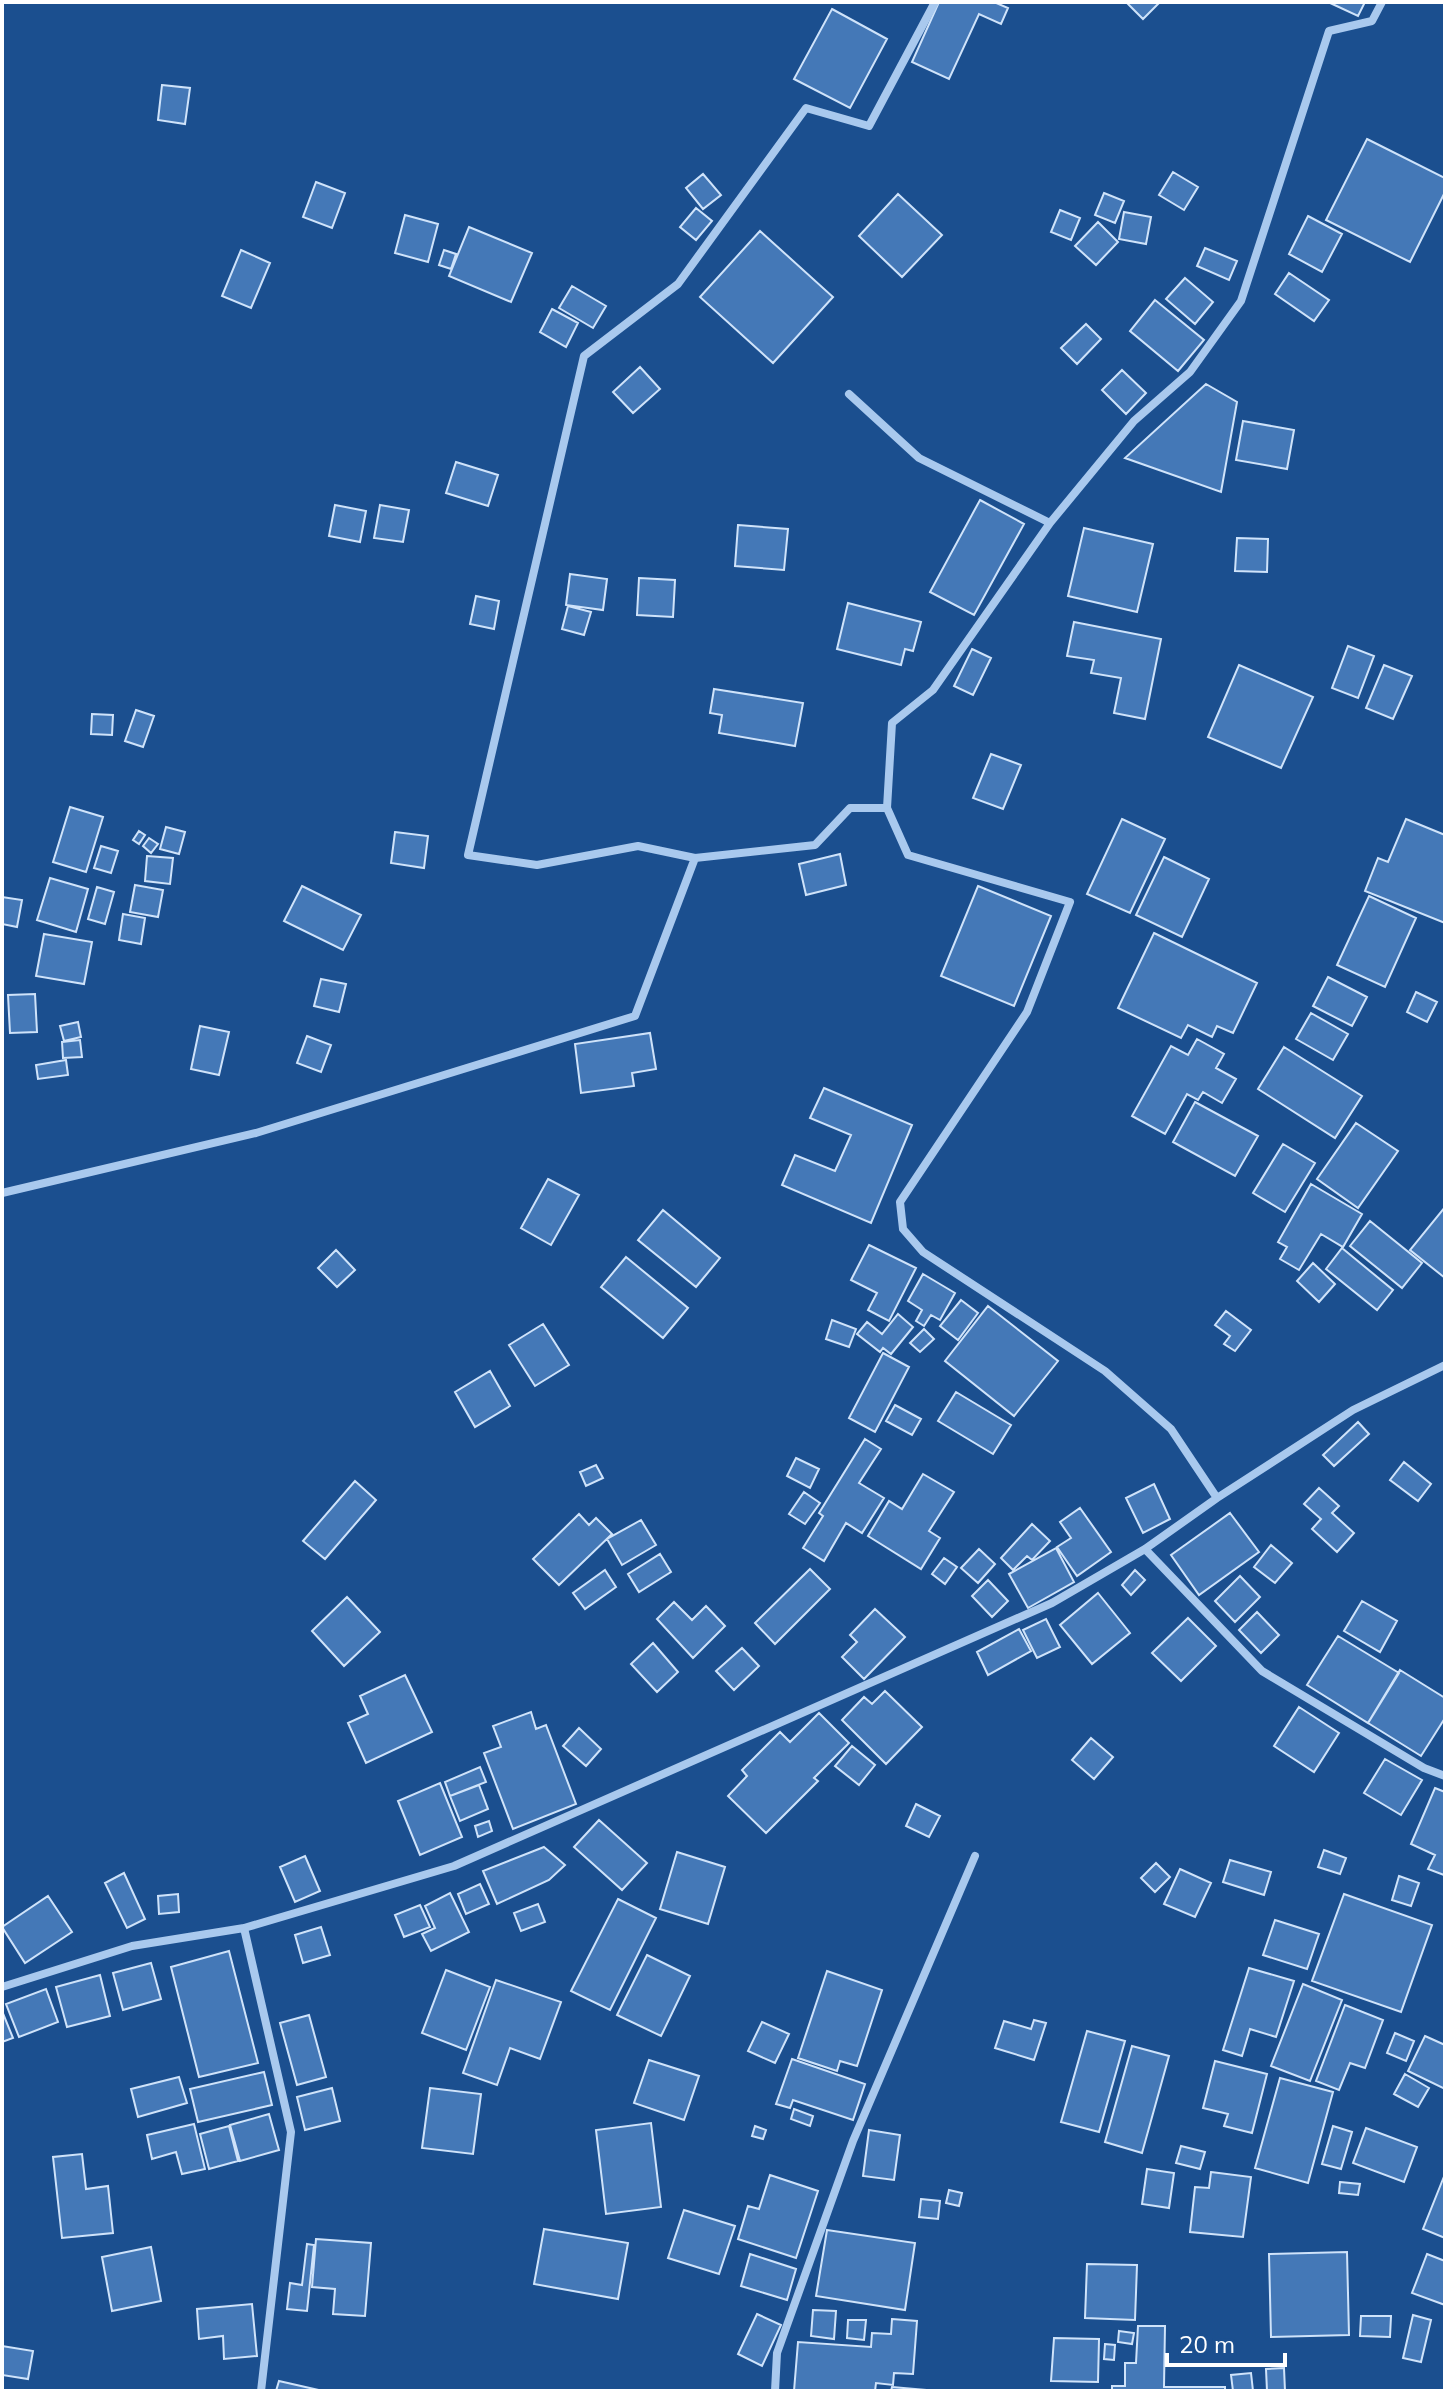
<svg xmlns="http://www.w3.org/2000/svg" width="1447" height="2393" viewBox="0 0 1447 2393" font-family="Mulish,sans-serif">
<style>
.building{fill:#4478b7;stroke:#cfe3fa;stroke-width:2}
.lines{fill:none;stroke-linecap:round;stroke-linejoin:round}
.minor{stroke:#a9c9ee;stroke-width:8}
</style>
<rect width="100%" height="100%" fill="#1b4f8f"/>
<path class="building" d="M939 2H994L1008 8 1001 24 979 14 949 79 912 62Z
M1126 2H1160L1143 19Z
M1328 2H1365L1358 16Z
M832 9 887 39 850 108 794 79Z
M162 85 190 88 185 124 158 120Z
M1367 139 1445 178V192L1410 262 1326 220Z
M1173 172 1198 187 1184 210 1159 195Z
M703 174 721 195 703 209 686 188Z
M316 182 345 193 332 228 303 217Z
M1104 193 1124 201 1115 223 1095 215Z
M898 194 942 235 902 277 859 236Z
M696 208 712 221 696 240 680 227Z
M1060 210 1080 218 1071 240 1051 232Z
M1124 212 1151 217 1146 244 1119 239Z
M405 215 438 224 428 262 395 253Z
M1308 216 1342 234 1322 272 1289 254Z
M1098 222 1118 242 1096 265 1075 246Z
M469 227 532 253 511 302 449 276Z
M760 231 833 297 773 363 700 297Z
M1205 248 1237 261 1229 280 1197 266Z
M241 250 270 263 251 308 222 296Z
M444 250 456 254 451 269 439 265Z
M1289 273 1329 300 1314 321 1275 294Z
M1185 278 1213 302 1195 324 1166 299Z
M572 286 606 306 593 328 559 308Z
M1155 300 1204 340 1178 371 1130 331Z
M552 309 578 323 566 347 540 332Z
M1086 324 1101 339 1077 364 1061 348Z
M640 367 660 389 633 413 613 392Z
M1122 370 1146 393 1126 414 1102 390Z
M1206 384 1237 402 1221 492 1125 458Z
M1243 421 1294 430 1287 469 1236 460Z
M456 462 498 475 488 506 446 493Z
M980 500 1024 524 974 615 930 592Z
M335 505 366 511 360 542 329 536Z
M380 505 409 510 403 542 374 538Z
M738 525 788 529 784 570 735 566Z
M1084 528 1153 544 1137 612 1068 596Z
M1237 538 1268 539 1267 572 1235 571Z
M570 574 607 579 603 610 566 605Z
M639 578 675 580 673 617 637 615Z
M476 596 499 601 494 629 470 624Z
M848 603 921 622 913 651 905 649 901 665 837 649Z
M568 606 591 612 584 635 562 629Z
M1074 622 1161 639 1145 719 1114 713 1121 678 1091 673 1094 660 1067 656Z
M1348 646 1374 656 1358 698 1332 688Z
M972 649 991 658 973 695 954 686Z
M1239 665 1313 697 1281 768 1208 737Z
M1384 665 1412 676 1393 719 1366 708Z
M714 689 803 703 795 746 719 733 722 715 710 713Z
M136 710 154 716 143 747 125 741Z
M92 714 113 715 112 735 91 734Z
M991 754 1021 765 1003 809 973 798Z
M70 807 103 817 86 872 53 862Z
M1122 819 1165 839 1130 913 1087 894Z
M1406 819 1445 835V923L1365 891 1378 858 1388 862Z
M166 827 185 832 179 854 160 849Z
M139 831 145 835 139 844 133 840Z
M395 832 428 836 424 868 391 863Z
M149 838 158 844 151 853 143 846Z
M101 846 118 851 111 873 94 868Z
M840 854 846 885 806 895 799 864Z
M147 856 173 858 170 884 145 881Z
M1164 857 1209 879 1182 937 1136 915Z
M50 878 88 889 76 932 37 920Z
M135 885 163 890 158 917 130 912Z
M302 886 361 915 343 950 284 921Z
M978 886 1051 916 1014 1006 941 976Z
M97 887 114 892 105 924 88 919Z
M1369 896 1416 918 1385 987 1337 965Z
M2 897 22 900 17 927 2 924Z
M123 914 145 918 141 944 119 940Z
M1154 933 1257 983 1233 1033 1217 1026 1212 1037 1188 1025 1181 1038 1118 1008Z
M44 934 92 942 84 984 36 976Z
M1328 977 1367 997 1352 1026 1313 1006Z
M321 979 346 984 339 1012 314 1006Z
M1416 992 1437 1002 1427 1022 1407 1012Z
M35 994 37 1032 10 1033 8 995Z
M1311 1013 1348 1034 1333 1060 1296 1039Z
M78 1022 81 1037 64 1041 60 1026Z
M200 1026 229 1032 219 1075 191 1069Z
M650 1033 656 1069 632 1073 634 1086 581 1093 575 1044Z
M307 1036 331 1045 321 1072 297 1063Z
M1197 1039 1224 1054 1216 1068 1236 1079 1222 1103 1203 1092 1198 1100 1187 1094 1165 1134 1132 1116 1171 1046 1188 1055Z
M80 1040 82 1057 63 1058 62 1042Z
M1284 1047 1362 1096 1335 1138 1258 1089Z
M66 1060 68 1075 38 1079 36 1065Z
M824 1088 912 1125 871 1223 782 1185 795 1155 835 1171 851 1135 810 1118Z
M1195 1102 1258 1136 1235 1176 1173 1142Z
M1356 1123 1398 1151 1358 1208 1317 1179Z
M1283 1144 1315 1163 1285 1212 1253 1193Z
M548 1179 579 1195 551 1245 521 1228Z
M1311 1184 1362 1214 1343 1247 1321 1234 1299 1270 1280 1259 1287 1247 1278 1242Z
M1445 1207V1278L1410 1250Z
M663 1210 720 1258 696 1287 638 1240Z
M1370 1221 1422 1263 1402 1288 1350 1246Z
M869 1245 916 1268 889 1321 868 1310 877 1293 851 1280Z
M1342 1248 1393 1290 1377 1310 1326 1269Z
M336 1250 355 1270 337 1287 318 1268Z
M626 1257 688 1308 663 1338 601 1287Z
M1313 1263 1335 1284 1319 1302 1297 1281Z
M923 1274 955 1293 940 1320 931 1315 924 1326 916 1321 922 1310 908 1301Z
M961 1300 978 1313 958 1340 940 1326Z
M988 1306 1058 1361 1014 1416 945 1361Z
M1226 1311 1251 1330 1235 1351 1224 1344 1230 1336 1215 1325Z
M898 1314 913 1327 891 1354 883 1348 880 1352 857 1334 867 1322 882 1334Z
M832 1320 856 1329 849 1347 826 1339Z
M543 1324 569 1365 535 1386 509 1345Z
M924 1329 934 1339 920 1352 910 1343Z
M883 1353 909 1367 875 1432 849 1418Z
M490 1371 510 1406 475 1427 455 1392Z
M956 1392 1011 1425 993 1454 938 1421Z
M895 1405 921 1419 912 1435 886 1421Z
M1358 1422 1369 1434 1334 1466 1323 1455Z
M865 1439 881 1449 859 1483 884 1498 862 1533 846 1523 824 1561 803 1548 823 1516 819 1513Z
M796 1458 819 1469 810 1488 787 1476Z
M1404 1462 1431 1484 1418 1501 1390 1480Z
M596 1465 603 1478 586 1486 580 1472Z
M923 1474 954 1492 929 1531 940 1538 921 1569 868 1536 889 1501 902 1509Z
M355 1481 376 1500 325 1559 303 1541Z
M1154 1484 1170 1519 1143 1533 1126 1498Z
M1319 1488 1339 1506 1332 1513 1354 1533 1337 1552 1312 1529 1321 1519 1304 1504Z
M804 1492 820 1503 805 1524 789 1514Z
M1080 1508 1111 1552 1077 1576 1057 1547 1071 1538 1060 1522Z
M1230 1513 1259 1552 1199 1595 1171 1555Z
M579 1514 589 1525 596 1518 612 1534 559 1585 533 1559Z
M641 1520 656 1545 622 1565 607 1539Z
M1032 1524 1050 1541 1032 1560 1027 1556 1013 1570 1001 1558Z
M1271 1545 1292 1563 1275 1583 1254 1567Z
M1056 1548 1074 1582 1028 1608 1009 1574Z
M979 1549 995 1564 978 1583 961 1568Z
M660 1554 671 1572 639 1592 628 1574Z
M944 1558 957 1567 945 1584 932 1574Z
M810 1569 830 1589 775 1644 755 1623Z
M605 1570 616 1587 585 1609 573 1593Z
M1135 1570 1145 1580 1131 1595 1122 1585Z
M1240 1576 1260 1597 1235 1622 1215 1601Z
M988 1580 1008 1601 992 1617 972 1596Z
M1098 1593 1130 1633 1092 1664 1060 1625Z
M347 1597 380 1632 344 1666 312 1631Z
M1362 1601 1397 1621 1380 1652 1344 1631Z
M674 1602 692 1620 706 1606 725 1626 693 1658 657 1619Z
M875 1609 905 1637 864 1679 842 1657 857 1642 850 1635Z
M1257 1612 1279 1635 1261 1653 1239 1630Z
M1188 1618 1216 1646 1181 1681 1152 1653Z
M1046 1619 1060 1647 1037 1658 1023 1630Z
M1019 1629 1031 1651 988 1675 977 1652Z
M1338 1636 1399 1673 1368 1723 1307 1685Z
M653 1643 678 1672 657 1692 631 1664Z
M742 1648 759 1666 734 1690 716 1671Z
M1400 1670 1445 1698V1718L1421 1756 1368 1723Z
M405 1675 432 1732 366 1763 348 1723 368 1714 360 1696Z
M885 1691 922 1727 886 1764 842 1720 864 1697 872 1704Z
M1299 1707 1339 1733 1314 1772 1274 1746Z
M531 1712 536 1729 546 1725 576 1804 513 1829 484 1753 501 1747 493 1726Z
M819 1713 849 1743 814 1778 818 1781 766 1833 728 1796 747 1776 742 1770 780 1732 790 1742Z
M579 1728 601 1749 586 1766 563 1746Z
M1091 1738 1113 1757 1094 1779 1072 1760Z
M852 1746 875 1765 859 1785 835 1766Z
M1385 1759 1422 1780 1401 1815 1364 1793Z
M480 1767 486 1782 450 1796 445 1782Z
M440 1783 462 1837 420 1855 398 1801Z
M479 1785 488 1809 460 1821 450 1796Z
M1435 1788 1445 1792 1444 1875 1428 1869 1435 1855 1411 1844Z
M916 1804 940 1816 929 1837 906 1826Z
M599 1820 647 1863 622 1890 574 1847Z
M489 1821 492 1831 478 1837 475 1826Z
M544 1847 565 1865 549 1880 497 1904 483 1871Z
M1324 1850 1346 1858 1340 1874 1318 1867Z
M677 1852 725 1867 708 1924 660 1909Z
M305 1856 320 1891 295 1902 280 1867Z
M1230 1860 1271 1872 1264 1895 1223 1882Z
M1156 1863 1170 1877 1155 1892 1141 1878Z
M1180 1869 1211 1883 1195 1917 1164 1904Z
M124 1873 145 1919 127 1928 105 1883Z
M1399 1876 1419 1883 1411 1906 1392 1900Z
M480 1884 489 1904 466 1914 458 1894Z
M450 1893 469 1932 431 1951 422 1934 435 1928 425 1906Z
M178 1894 179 1912 159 1914 158 1896Z
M1344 1894 1432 1925 1401 2012 1312 1981Z
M48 1896 72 1932 25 1963 2 1927Z
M618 1899 656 1918 610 2010 571 1991Z
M538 1904 545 1922 521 1931 514 1913Z
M420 1905 430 1927 404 1937 395 1915Z
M1275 1920 1319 1934 1307 1969 1263 1955Z
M321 1927 330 1955 303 1963 295 1935Z
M229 1951 258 2063 199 2077 171 1967Z
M647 1955 690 1976 661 2036 617 2015Z
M151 1963 161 1999 123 2010 113 1973Z
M1249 1968 1294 1981 1276 2037 1250 2029 1242 2056 1223 2050Z
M446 1970 490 1987 466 2050 422 2033Z
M827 1971 882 1990 857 2066 840 2061 837 2071 798 2058Z
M100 1975 110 2016 67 2027 56 1987Z
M496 1980 561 2002 540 2059 510 2048 497 2085 463 2073Z
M1303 1984 1342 2000 1310 2081 1271 2066Z
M46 1989 58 2022 19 2037 6 2004Z
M1345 2005 1383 2020 1365 2068 1350 2063 1339 2090 1316 2081Z
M2 2011 13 2038 2 2042Z
M309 2015 326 2077 297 2085 280 2023Z
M1034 2020 1046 2023 1034 2060 995 2048 1004 2021 1031 2029Z
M762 2022 789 2034 775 2063 748 2051Z
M1087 2031 1125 2041 1099 2132 1061 2122Z
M1395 2033 1414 2041 1406 2061 1387 2053Z
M1425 2036 1445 2045V2089L1408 2071Z
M1132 2046 1169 2056 1142 2153 1105 2142Z
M792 2059 865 2084 853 2120 793 2100 790 2108 776 2104Z
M649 2060 699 2076 684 2120 634 2103Z
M1215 2061 1267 2074 1252 2133 1224 2126 1228 2114 1203 2108Z
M264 2072 272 2105 198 2122 190 2089Z
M1405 2074 1429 2088 1418 2107 1394 2094Z
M179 2077 187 2103 138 2117 131 2089Z
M1280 2078 1333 2092 1308 2183 1255 2168Z
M332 2088 340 2121 305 2130 297 2097Z
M430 2088 481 2094 473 2154 422 2148Z
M794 2109 813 2116 810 2126 791 2119Z
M269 2114 279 2150 240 2161 230 2125Z
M651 2123 661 2207 606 2214 596 2130Z
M194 2124 205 2169 182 2174 176 2152 152 2159 147 2135Z
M229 2126 238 2161 209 2169 200 2134Z
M755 2126 766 2130 763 2139 752 2136Z
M1333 2126 1352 2132 1341 2169 1322 2164Z
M1366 2128 1417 2147 1404 2182 1353 2163Z
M869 2130 900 2135 894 2180 863 2176Z
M1181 2146 1205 2152 1200 2169 1176 2163Z
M82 2154 86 2189 108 2186 113 2233 62 2238 53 2157Z
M1147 2169 1174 2173 1169 2208 1142 2204Z
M1211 2172 1251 2177 1243 2237 1190 2232 1195 2187 1209 2188Z
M1445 2174V2238L1423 2229Z
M770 2175 818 2191 796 2258 738 2239 748 2206 759 2209Z
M1340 2182 1360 2184 1358 2195 1339 2193Z
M949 2190 962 2193 959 2206 946 2203Z
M921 2199 940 2201 938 2219 919 2217Z
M684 2210 735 2226 719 2274 668 2258Z
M544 2229 628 2243 618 2299 534 2284Z
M827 2230 915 2243 905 2310 816 2296Z
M316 2239 371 2243 365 2316 333 2314 335 2289 312 2287Z
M307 2244 314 2245 307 2311 287 2309 290 2283 302 2285Z
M151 2247 161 2301 112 2311 102 2257Z
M1347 2252 1349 2335 1271 2337 1269 2254Z
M750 2254 796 2269 787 2300 741 2286Z
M1427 2254 1445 2261V2305L1412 2293Z
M1087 2264 1137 2265 1135 2320 1085 2318Z
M252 2304 257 2356 224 2359 223 2336 199 2339 197 2309Z
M813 2310 836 2311 834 2339 811 2336Z
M757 2314 781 2325 762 2366 738 2354Z
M1413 2315 1431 2320 1421 2362 1403 2358Z
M1361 2316H1391L1390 2337 1360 2336Z
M892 2319 917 2321 913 2374 894 2373 893 2385 876 2383 875 2391H794L798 2342 871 2347 872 2333 891 2334Z
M848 2320H866L864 2340 847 2338Z
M1138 2326H1165L1164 2387H1225V2391H1112V2386H1125V2363H1136Z
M1119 2331 1134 2333 1132 2344 1118 2342Z
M1054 2338 1099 2339 1098 2382 1051 2381Z
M1105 2344 1115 2345 1114 2360 1104 2359Z
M2 2346 33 2351 28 2379 2 2375Z
M1284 2368 1285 2391H1267L1266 2369Z
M1251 2373 1253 2391H1233L1231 2375Z
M279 2381 323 2391H276Z
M892 2387 938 2391H891Z"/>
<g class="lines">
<path class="minor" d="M849 394 919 458 1050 523
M695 858 638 846 537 865 468 855 584 356 678 284 806 108 869 126 935 2
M2 1193 256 1133 635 1016 695 858 815 845 850 808H887
M1217 1498 1171 1429 1105 1371 923 1252 903 1229 900 1202 1027 1012 1070 902 908 855 887 808 892 723 933 690 1050 523 1134 421 1190 372 1241 301 1329 31 1372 21 1382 2
M1145 1549 1262 1671 1424 1768 1445 1776
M244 1928 291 2132 261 2391
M2 1987 132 1946 244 1928 454 1866 1052 1603 1145 1549 1217 1498 1353 1410 1445 1365
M775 2391 777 2353 853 2141 975 1856"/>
</g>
<rect width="1447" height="2393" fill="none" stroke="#ffffff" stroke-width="8"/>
<path d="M1167 2353v12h118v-12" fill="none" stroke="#ffffff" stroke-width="4"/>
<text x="1179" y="2353" font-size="24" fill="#ffffff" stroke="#1b4f8f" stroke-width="6" paint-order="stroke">20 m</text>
</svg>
